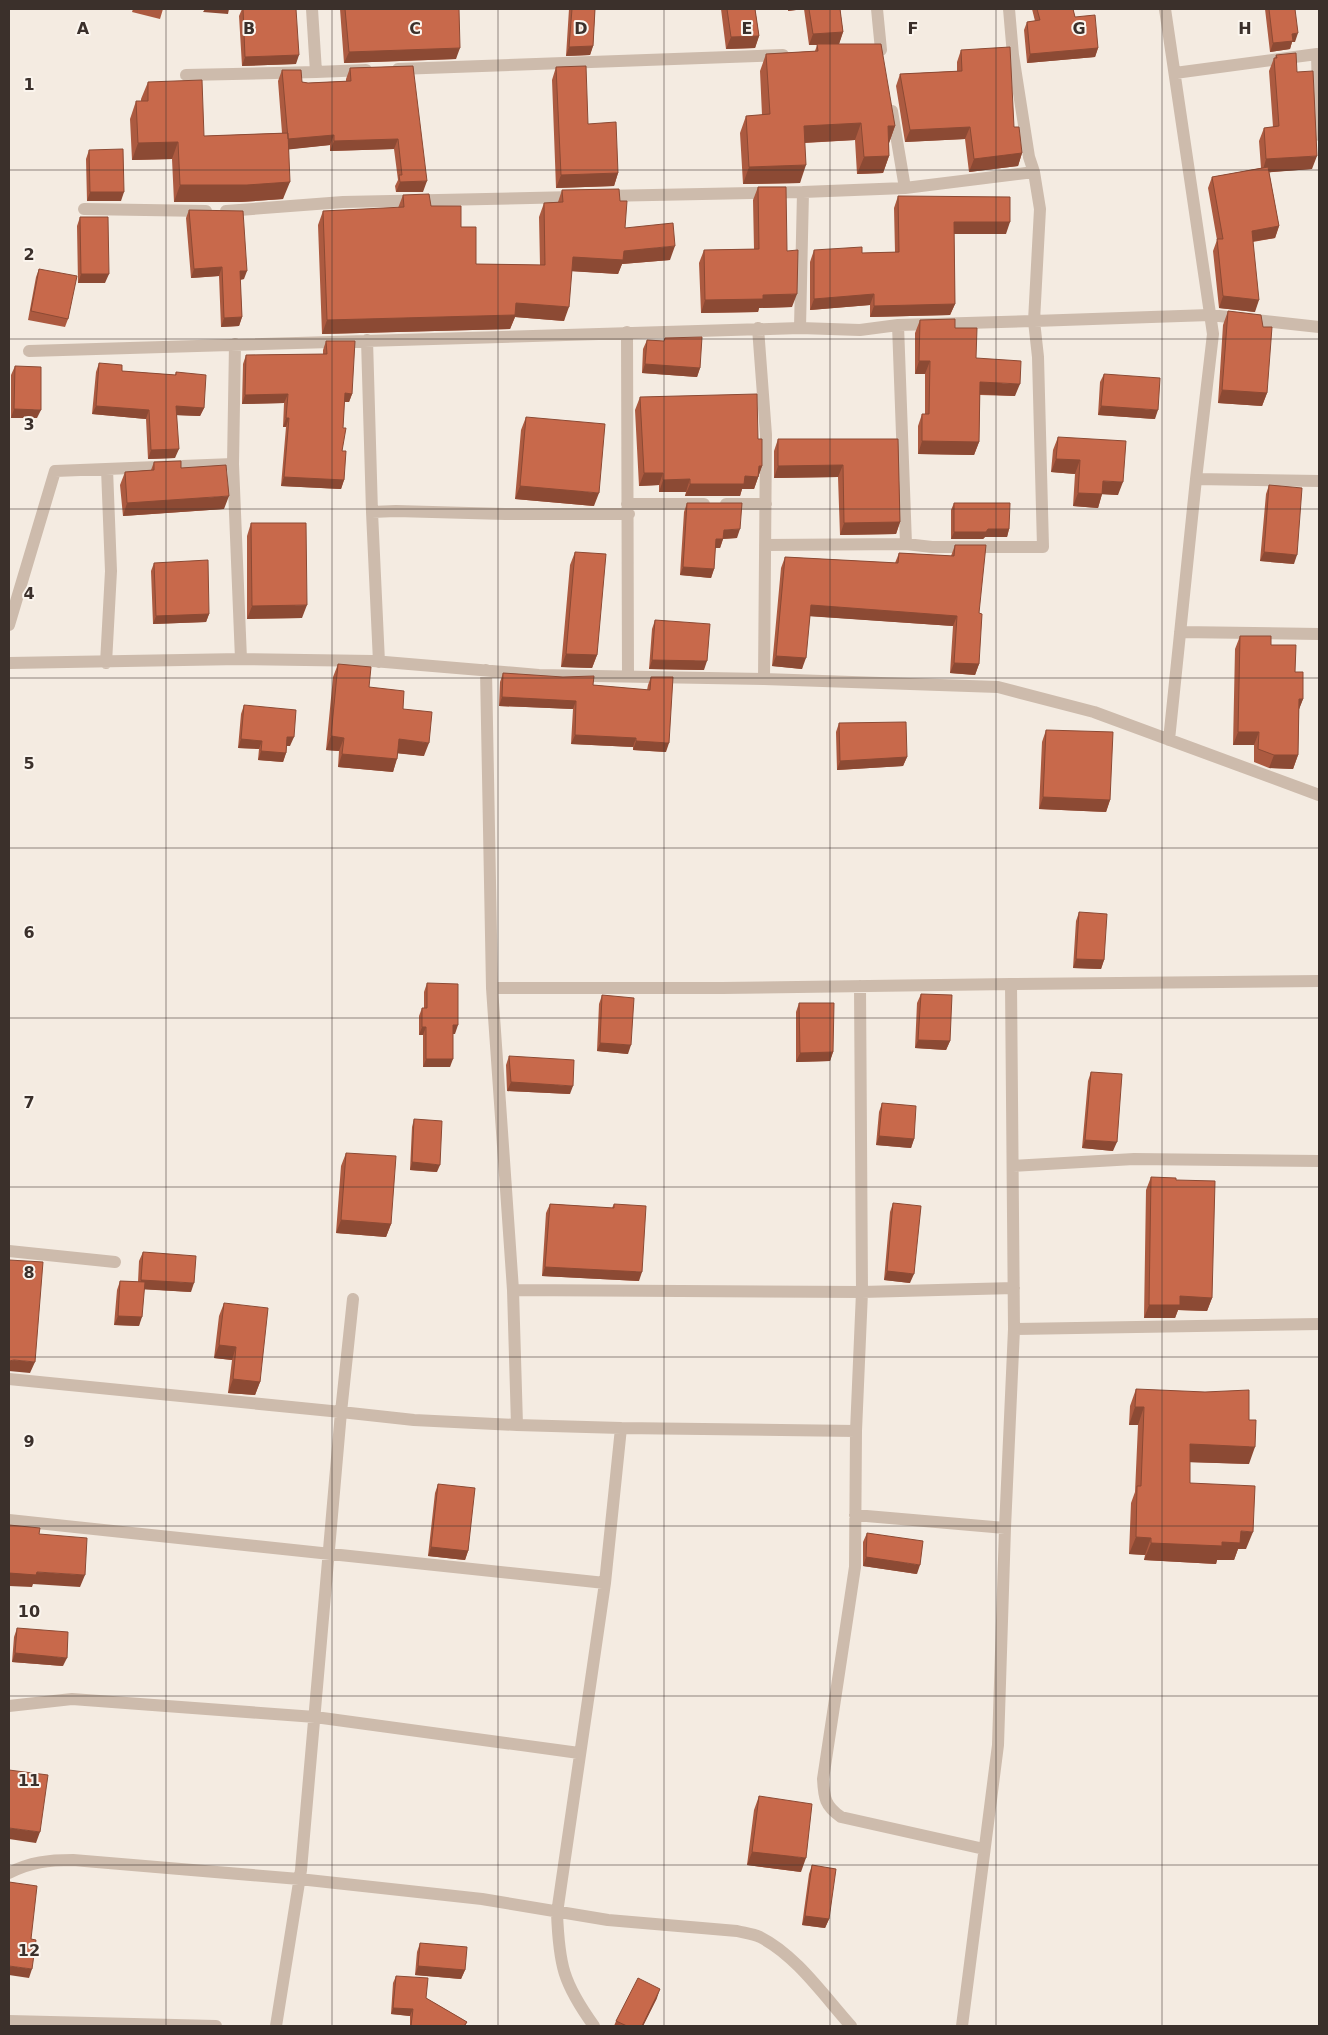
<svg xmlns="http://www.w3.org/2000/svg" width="1328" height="2035" viewBox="0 0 1328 2035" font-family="'DejaVu Sans',sans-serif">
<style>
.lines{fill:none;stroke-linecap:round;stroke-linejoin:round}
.minor{stroke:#cdbbac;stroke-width:12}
.wall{fill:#ac5a40}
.shaded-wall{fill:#8c4a34}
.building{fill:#c8694b;stroke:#8c4a34}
.grid{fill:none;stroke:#3b302b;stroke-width:1;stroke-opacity:0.55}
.grid-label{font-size:16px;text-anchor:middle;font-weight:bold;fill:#3b302b;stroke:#fbf5ee;stroke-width:4;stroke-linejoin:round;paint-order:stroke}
</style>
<rect width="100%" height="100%" fill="#f4ebe1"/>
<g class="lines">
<path class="minor" d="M1009 9 1013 55 1029 157 1034 172
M1165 9 1213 334 1196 479 1319 481
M870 50H881L877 9
M398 69 783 55
M316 72 366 70
M1175 73 1317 54 1319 135
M186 75 316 72 312 9
M892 111 905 188 1034 172 1040 209 1034 321 1210 315 1319 327
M905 188 803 192 800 328 860 330 898 325 1034 321 1038 357 1043 547H932L906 544
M603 196 803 192
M84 209 206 211
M226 211 343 202 575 197
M758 328 766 435 764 679
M627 332 628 676
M367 340 372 512
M29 351 800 328
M233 464 241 659
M627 504H704
M726 504H766
M765 545 906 544 898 325
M9 625 55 471 233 464 235 344
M1180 632 1319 634
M379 662 372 512 396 511 505 514H629
M9 663 241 659 373 661 539 675 764 679 998 687 1094 712 1319 795
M106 663 111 571 107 469
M1169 740 1196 479
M1011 984 1319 981
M492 988H722L1011 984 1014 1329 1005 1528 998 1745 962 2026
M1013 1166 1134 1159 1319 1161
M9 1251 115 1262
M513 1290 862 1292 1014 1288
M1014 1329 1319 1324
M9 1379 341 1412 353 1299
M517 1425 621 1428 605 1583 557 1913C559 1965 563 1983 594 2026
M621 1428 856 1431 855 1567 823 1779C824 1798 825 1806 841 1817L984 1849
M856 1431 862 1292 860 986
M855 1515 1005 1528
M9 1520 605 1583
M9 1706 72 1699 315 1717 579 1753
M9 1873C30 1862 49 1860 73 1860L299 1879 482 1899 608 1920 737 1931C745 1933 753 1934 760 1937 796 1955 824 1996 851 2026
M9 2021 216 2026
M276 2026 301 1870 341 1412 414 1420 517 1425 513 1290 492 988 486 670"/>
</g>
<path class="wall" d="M133 9H163L160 19 132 12Z
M242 9H296V64L242 66 239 16Z
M340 9H459L456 59 344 63Z
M569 9H595L593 46 590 55 566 56Z
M721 9H755L759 36 755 48 726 49Z
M788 9H840L843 32 839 44 895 126 889 143V156L883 173 857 174 855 140 805 143 800 183 743 184 740 133 746 116 762 115 760 71 766 54 815 51 817 45H809L804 9 788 11Z
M1032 9H1073L1075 17 1098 48 1095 57 1027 63 1024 30 1027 22 1035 21Z
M1265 9H1295V42H1292L1290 49 1270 52Z
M961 50 1014 127 1022 153 1018 166 969 172 965 139 905 142 896 86 900 74 957 71V62Z
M1276 55 1297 72 1312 169 1269 172 1279 226 1275 238 1253 242 1255 312 1219 308 1213 251 1217 240 1208 188 1212 177 1261 168 1259 141 1264 128 1273 127 1269 71 1274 58H1275Z
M413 66 423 192H396L395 186 398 180 394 149 330 151V145L289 149 283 199 240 202H174L172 159 132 160 130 119 136 101H141V99L148 82 204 136 282 133 278 81 282 70 302 82 308 83 346 81V79L350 68Z
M556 67 588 124 618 173 614 186 556 188 552 80Z
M89 150 121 201H87L86 159Z
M758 187 787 251 792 307 759 308 758 312 701 313 699 263 704 250 754 249 753 200Z
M562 190 620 201 625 228 670 260 622 264 618 274 572 271 564 321 515 317 510 329 322 334 318 225 323 211 398 208 403 195 431 206 461 227 476 264 540 265 539 217 544 203 558 202Z
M898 196 1006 234H954L955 304 950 315 870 317V305L810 310V262L814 250 862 253 895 252 894 208Z
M189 210 244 279 240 280 242 317 239 326 221 327 219 276 191 278 186 218Z
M80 217 105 283H78L77 226Z
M39 269 68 319 65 327 28 320 36 277Z
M1228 311 1267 393 1262 406 1218 403 1223 325Z
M920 320 955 328 976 358 1015 396 980 395 979 442 974 455 918 454V426L922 414H925V374H915V333Z
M665 338 700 368 697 377 642 373 643 349 647 340 664 341Z
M326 341 352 394 349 402H344L342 451 344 480 341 489 281 486 286 427H283L284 403 242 404 243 364 246 355 323 354V350Z
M99 363 122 371 175 375 176 372 204 408 200 416 177 415 175 458 148 459 146 419 92 414 96 372Z
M15 366 37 418H11V375Z
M1104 374 1155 419 1098 415 1100 382Z
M640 397 758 439 762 466 754 489H742L740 496H685L686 492H659V485L639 486 635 410Z
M526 417 594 506 515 499 521 430Z
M1058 437 1118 495 1102 494 1098 508 1073 506 1075 474 1051 472 1053 450Z
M778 439H898L900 522 896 534 840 535 838 477 774 478V451Z
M154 462 224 509 123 516 120 485 125 472 151 470Z
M1269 485 1294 564 1260 561 1266 494Z
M687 503 737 538 723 539 720 548H715L714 569 711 578 680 575 684 512Z
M954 503 1009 529 1007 537H985L983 539H951V510Z
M251 523 302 618 247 619V536Z
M955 545 979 613V664L975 675 950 673 953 626 810 616 802 669 772 666 781 568 785 557 895 563 899 553 951 556Z
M575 552 597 655 592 668 561 667 570 565Z
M154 563 209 614 206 622 153 624 151 571Z
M655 620 704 670 649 669 652 629Z
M1240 636 1271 645 1295 672 1303 699 1299 709 1298 755 1293 769 1269 768 1254 762V745H1233L1235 649Z
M338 664 369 687 403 709 424 756 398 753 393 772 338 767 339 751 326 750 333 677Z
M503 673 593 685 647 690 648 685 651 677 666 752 633 750V747L571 744 573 709 499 706 500 682Z
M244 705 290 746H287L286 753 283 762 258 760 259 749 238 748 241 714Z
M839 723 907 757 903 766 837 770 836 732Z
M1046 730 1110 800 1106 812 1039 809 1042 742Z
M1079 912 1104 960 1101 969 1073 968 1076 921Z
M427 983 455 1034H453L450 1067H423V1035H419V1016L422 1008H424V992Z
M921 994 950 1041 946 1050 915 1048 917 1003Z
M602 995 628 1054 597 1051 599 1004Z
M799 1003 833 1052 830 1061 796 1062V1012Z
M509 1056 570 1094 507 1091 506 1065Z
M1091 1072 1113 1151 1082 1148 1088 1081Z
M882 1103 914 1139 911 1148 876 1145 879 1112Z
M414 1119 437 1172 410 1170 412 1127Z
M346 1153 391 1224 386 1237 336 1233 341 1166Z
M1151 1177 1212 1298 1207 1311 1178 1310 1175 1318H1144L1146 1190Z
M893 1203 910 1283 884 1280 890 1212Z
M550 1204 612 1208 614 1204 639 1281 542 1276 546 1213Z
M143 1252 191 1292 144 1289 139 1326 114 1325 117 1290 120 1281 138 1282 139 1261Z
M224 1303 260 1382 255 1395 228 1393 232 1360 214 1358 219 1316Z
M1136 1389 1249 1420V1464L1190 1462V1483L1246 1549H1238L1234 1560H1217L1216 1564 1144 1560 1145 1555 1129 1554 1131 1503 1135 1492 1138 1425H1129L1130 1406Z
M438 1484 468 1551 465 1560 428 1556 435 1493Z
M867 1533 917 1574 863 1566V1542Z
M17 1628 63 1666 12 1662 14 1637Z
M759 1796 801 1872 747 1865 754 1810Z
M812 1865 829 1919 825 1928 802 1925 809 1874Z
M420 1943 465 1970 461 1979 415 1975 417 1952Z
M396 1976 426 1998 467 2022 465 2026H410V2016L391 2014 393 1983Z
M657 1998 643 2026H614L616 2021Z"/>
<path class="shaded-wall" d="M205 9H229L228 14 203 12Z
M789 9H804L788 11Z
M843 32 839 44 809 45 813 34Z
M1298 33 1295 42H1292L1290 49 1270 52 1273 43 1292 34Z
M759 36 755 48 726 49 731 37Z
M593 46 590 55 566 56 569 47Z
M460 48 456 59 344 63 349 52Z
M1098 48 1095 57 1027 63 1030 54Z
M299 55 296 64 242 66 245 57Z
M861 123 855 140 798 143 804 126Z
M888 126H895L889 143 881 144Z
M970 127 965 139 905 142 910 130Z
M334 135 330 145 284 150 288 139Z
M398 139 394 149 330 151 334 141Z
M178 142 172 159 132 160 138 143Z
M1022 153 1018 166 969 172 974 159Z
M889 156 883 173 857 174 864 157Z
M1317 156 1312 169 1262 173 1266 159Z
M806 165 800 183 743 184 749 167Z
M618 173 614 186 556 188 561 175Z
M427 181 423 192H396L400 182Z
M290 182 283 199 240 202H174L180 185Z
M90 192H124L121 201H87Z
M954 222H1010L1006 234H949Z
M1279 226 1275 238 1248 242 1252 231Z
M675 246 670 260 622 264 618 274 568 271 573 257 624 251Z
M222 267 219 276 191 278 194 269Z
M240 271H247L244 279 236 280Z
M81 274H109L105 283H78Z
M797 294 792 307 759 308 758 312 701 313 705 300 763 295Z
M874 294 870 305 810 310 814 299Z
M1223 296 1259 300 1255 312 1219 308Z
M516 303 569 307 564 321 515 317 510 329 322 334 327 320Z
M955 304 950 315 870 317 874 306Z
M242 317 239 326 221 327 224 318Z
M919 361H930L925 374H915Z
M645 364 700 368 697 377 642 373Z
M980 382 1020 384 1015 396 975 394Z
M1222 390 1267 393 1262 406 1218 403Z
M345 393 352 394 349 402H342Z
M288 394 284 403 242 404 245 395Z
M96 406 149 410 146 419 92 414Z
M176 406 204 408 200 416 173 415Z
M1101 406 1158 410 1155 419 1098 415Z
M14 409 41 410 37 418H11Z
M286 418H289L286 427H283Z
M922 441 979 442 974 455 918 454Z
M179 449 175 458 148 459 151 450Z
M1056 459 1080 460 1075 474 1051 472Z
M843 465 838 477 774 478 778 466Z
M759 466H762L754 489H742L740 496H685L690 484 745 476Z
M644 473H663L659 485 639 486Z
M284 477 344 480 341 489 281 486Z
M690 479 686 492H659L663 480Z
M1103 481 1123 482 1118 495 1099 494Z
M520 486 599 493 594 506 515 499Z
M1078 493 1102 494 1098 508 1073 506Z
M229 496 224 509 123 516 127 503Z
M900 522 896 534 840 535 844 523Z
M740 529 737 538 720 539 724 530Z
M988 529H1009L1007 537H985L983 539H951L954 532Z
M716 539H723L720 548H713Z
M1264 552 1297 555 1294 564 1260 561Z
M683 567 714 569 711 578 680 575Z
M307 605 302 618 247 619 252 606Z
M811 605 957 616 953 626 807 616Z
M209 614 206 622 153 624 156 616Z
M566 654 597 655 592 668 561 667Z
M776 656 806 658 802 669 772 666Z
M652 660 707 661 704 670 649 669Z
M954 663 979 664 975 675 950 673Z
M502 697 576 701 573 709 499 706Z
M1299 699H1303L1298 712Z
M1238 732H1259L1254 745H1233Z
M575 735 636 738 633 747 571 744Z
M331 736 344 738 339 751 326 750Z
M287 737H294L290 746H284Z
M241 739 262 741 259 749 238 748Z
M399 739 429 743 424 756 394 753Z
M636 741 669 743 666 752 633 750Z
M261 751 286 753 283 762 258 760Z
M342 754 397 759 393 772 338 767Z
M1274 755H1298L1293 769 1269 768Z
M907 757 903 766 837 770 840 761Z
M1043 797 1110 800 1106 812 1039 809Z
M1076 959 1104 960 1101 969 1073 968Z
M453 1025H458L455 1034H450Z
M422 1027H426L423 1035H419Z
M918 1040 950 1041 946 1050 915 1048Z
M600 1043 631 1045 628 1054 597 1051Z
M833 1052 830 1061 796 1062 800 1053Z
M426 1059H453L450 1067H423Z
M511 1082 573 1086 570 1094 507 1091Z
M879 1136 914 1139 911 1148 876 1145Z
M1085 1140 1117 1142 1113 1151 1082 1148Z
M412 1162 440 1165 437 1172 410 1170Z
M341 1220 391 1224 386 1237 336 1233Z
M545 1267 642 1272 639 1281 542 1276Z
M887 1271 914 1274 910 1283 884 1280Z
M141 1280 194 1283 191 1292 138 1289Z
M1180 1296 1212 1298 1207 1311 1178 1310 1175 1318H1144L1149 1305Z
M118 1316 142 1317 139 1326 114 1325Z
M219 1345 236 1347 232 1360 214 1358Z
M14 1360 35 1362 30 1373 9 1371V1361Z
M233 1379 260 1382 255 1395 228 1393Z
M1135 1407H1144L1138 1425H1129Z
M1190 1444 1255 1447 1249 1464 1184 1462Z
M1241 1531 1253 1532 1246 1549H1238L1234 1560H1217L1216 1564 1144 1560 1151 1543 1222 1542Z
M1136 1537 1151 1538 1145 1555 1129 1554Z
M431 1547 468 1551 465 1560 428 1556Z
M866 1557 920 1565 917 1574 863 1566Z
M37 1572 85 1575 80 1587 33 1584 32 1587 9 1586V1573Z
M15 1653 67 1658 63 1666 12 1662Z
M9 1828 40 1832 36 1843 9 1839Z
M752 1852 806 1858 801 1872 747 1865Z
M805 1916 829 1919 825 1928 802 1925Z
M9 1966 32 1969 29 1978 9 1975Z
M418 1966 465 1970 461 1979 415 1975Z
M660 1989 657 1998 643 2026H642Z
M393 2008 413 2009 410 2016 391 2014Z"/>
<path class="building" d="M243 9H296L299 55 245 57Z
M345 9H459L460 48 349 52Z
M572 9H595L593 46 569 47Z
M727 9H755L759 36 731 37Z
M809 9H840L843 32 813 34Z
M1037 9H1073L1075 17 1095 15 1098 48 1030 54 1027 22 1040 20Z
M1269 9H1295L1298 33 1292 34 1293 41 1273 43Z
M817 44H881L895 126H888L889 156 864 157 861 123 804 126 806 165 749 167 746 116 770 114 766 54 818 51Z
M1010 47 1014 127H1019L1022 153 974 159 970 127 910 130 900 74 962 71 961 50Z
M1296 53 1297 72 1313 71 1317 156 1266 159 1264 128 1279 126 1274 58H1277L1276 55Z
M413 66 427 181 400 182 399 175H402L398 139 334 141V135L288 139 282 70H301L302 82 308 83 351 81 350 68Z
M586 66 588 124 616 122 618 173 561 175 556 67Z
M202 80 204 136 288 133 290 182 247 185H180L178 142 138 143 136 101H148V82Z
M123 149 124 192H90L89 150Z
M1268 167 1279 226 1252 231 1259 300 1223 296 1217 239H1223L1212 177Z
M758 187H786L787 251 798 250 797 294 763 295V299L705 300 704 250 759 249Z
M619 189 620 201H627L625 228 673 223 675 246 624 251 623 260 573 257 569 307 516 303 515 315 327 320 323 211 404 207 403 195 429 194 431 206H461V227H476V264L545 265 544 203 563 202 562 190Z
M898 196 1010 197V222H954L955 304 874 306V294L814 299V250L862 247V253L899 252Z
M189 210 243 211 247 271H240L242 317 224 318 222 267 194 269Z
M80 217H108L109 274H81Z
M39 269 77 276 68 319 31 311Z
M1228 311 1261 315 1263 327H1272L1267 393 1222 390Z
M955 319V328H977L976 358 1021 361 1020 384 980 382 979 442 922 441V414H929L930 361H919L920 320Z
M702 337 700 368 645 364 647 340 664 341 665 338Z
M326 341H355L352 394 345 393 343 428H346L342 451H346L344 480 284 477 289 418H286L288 394 245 395 246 355 327 354Z
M99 363 122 365V371L176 375V372L206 375 204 408 176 406 179 449 151 450 149 410 96 406Z
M15 366 41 367V410L14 409Z
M1104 374 1160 378 1158 410 1101 406Z
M757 394 758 439H762V466H759L758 477 745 476 744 484H690V479L663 480V473H644L640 397Z
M526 417 605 424 599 493 520 486Z
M1058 437 1126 441 1123 482 1103 481 1102 494 1078 493 1080 460 1056 459Z
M778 439H898L900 522 844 523 843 465 778 466Z
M181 461V468L226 465 229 496 127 503 125 472 154 470V462Z
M1269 485 1302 488 1297 555 1264 552Z
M687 503H742L740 529 724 530 723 539H716L714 569 683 567Z
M954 503H1010L1009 529H988L986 532H954Z
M251 523H306L307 605 252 606Z
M955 545H986L979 613 982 614 979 664 954 663 957 616 811 605 806 658 776 656 785 557 898 563 899 553 954 556Z
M575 552 606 554 597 655 566 654Z
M208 560 209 614 156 616 154 563Z
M655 620 710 624 707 661 652 660Z
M1240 636H1271V645H1296L1295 672H1303V699H1299L1298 755H1274L1258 749 1259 732H1238Z
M338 664 371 667 369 687 404 691 403 709 432 712 429 743 399 739 397 759 342 754 344 738 331 736Z
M503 673 563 677 594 676 593 685 650 690 651 677H673L669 743 636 741V738L575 735 576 701 502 697Z
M244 705 296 710 294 737H287L286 753 261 751 262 741 241 739Z
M906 722 907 757 840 761 839 723Z
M1046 730 1113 732 1110 800 1043 797Z
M1079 912 1107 914 1104 960 1076 959Z
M427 983 458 984V1025H453V1059H426V1027H422V1008H427Z
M921 994 952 995 950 1041 918 1040Z
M602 995 634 998 631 1045 600 1043Z
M799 1003H834L833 1052 800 1053Z
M509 1056 574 1060 573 1086 511 1082Z
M1091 1072 1122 1074 1117 1142 1085 1140Z
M882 1103 916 1106 914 1139 879 1136Z
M414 1119 442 1121 440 1165 412 1162Z
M346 1153 396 1156 391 1224 341 1220Z
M1151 1177 1176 1178V1180L1215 1181 1212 1298 1180 1296V1305H1149Z
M893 1203 921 1206 914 1274 887 1271Z
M550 1204 614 1208V1204L646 1206 642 1272 545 1267Z
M143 1252 196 1256 194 1283 141 1280Z
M9 1260 43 1262 35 1362 14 1360 9 1361Z
M120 1281 145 1282 142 1317 118 1316Z
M224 1303 268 1308 260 1382 233 1379 236 1347 219 1345Z
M1136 1389 1205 1392 1249 1390V1420H1256L1255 1447 1190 1444V1483L1255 1486 1253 1532 1241 1531 1240 1543 1222 1542V1546L1151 1543V1538L1136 1537 1137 1486H1141L1144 1407H1135Z
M438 1484 475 1488 468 1551 431 1547Z
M9 1525 40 1528 39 1534 87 1538 85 1575 37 1572 36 1575 9 1573Z
M867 1533 923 1541 920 1565 866 1557Z
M17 1628 68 1632 67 1658 15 1653Z
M9 1770 48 1775 40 1832 9 1828Z
M759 1796 812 1804 806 1858 752 1852Z
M812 1865 836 1869 829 1919 805 1916Z
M9 1882 37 1886 31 1939 36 1940 32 1969 9 1966Z
M420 1943 467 1947 465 1970 418 1966Z
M396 1976 428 1978 426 1998 467 2022 464 2026H411L413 2009 393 2008Z
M638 1978 660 1989 642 2026H627L616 2021Z"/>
<path class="grid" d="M166 9V2026M332 9V2026M498 9V2026M664 9V2026M830 9V2026M996 9V2026M1162 9V2026M9 170H1319M9 339H1319M9 509H1319M9 678H1319M9 848H1319M9 1018H1319M9 1187H1319M9 1357H1319M9 1526H1319M9 1696H1319M9 1865H1319"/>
<g class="grid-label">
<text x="83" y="34">A</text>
<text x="249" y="34">B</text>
<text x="415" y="34">C</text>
<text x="581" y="34">D</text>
<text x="747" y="34">E</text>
<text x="913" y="34">F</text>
<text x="1079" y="34">G</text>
<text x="1245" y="34">H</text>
<text x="29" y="90">1</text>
<text x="29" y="260">2</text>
<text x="29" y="430">3</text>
<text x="29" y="599">4</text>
<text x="29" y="769">5</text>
<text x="29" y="938">6</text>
<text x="29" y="1108">7</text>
<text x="29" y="1278">8</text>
<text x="29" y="1447">9</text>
<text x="29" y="1617">10</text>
<text x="29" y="1786">11</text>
<text x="29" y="1956">12</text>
</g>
<rect width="1328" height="2035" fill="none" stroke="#3b302b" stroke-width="20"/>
</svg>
